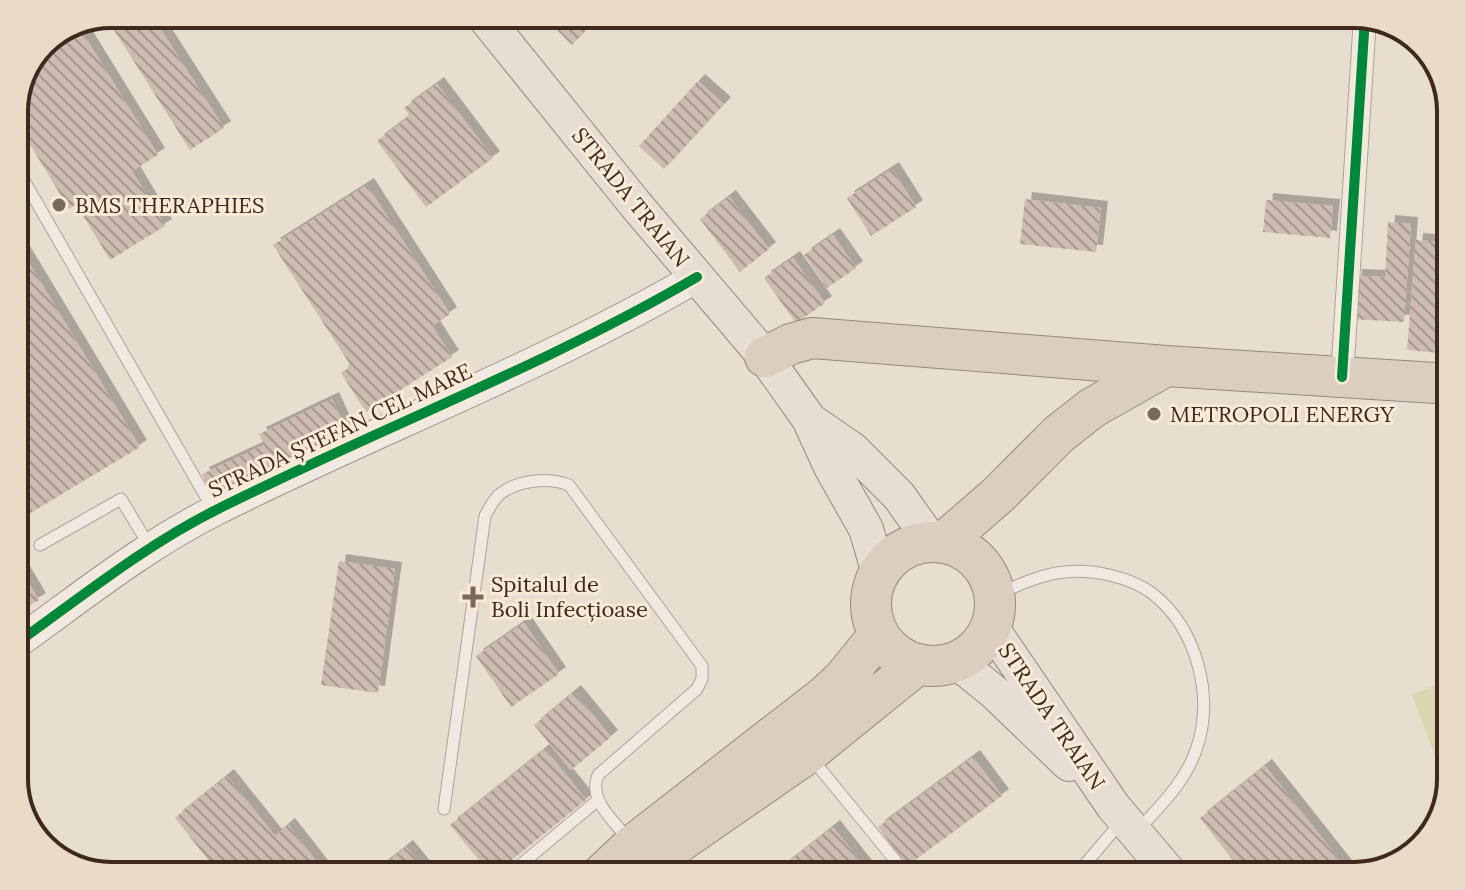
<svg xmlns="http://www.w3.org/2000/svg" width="1465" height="890" viewBox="0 0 1465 890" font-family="Lora,serif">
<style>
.garden{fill:#dbd7b1}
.building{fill:url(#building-back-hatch);filter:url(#shadow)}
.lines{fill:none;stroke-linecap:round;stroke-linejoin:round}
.lane-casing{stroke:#ada398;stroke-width:13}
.street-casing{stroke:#ada398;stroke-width:24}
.secondary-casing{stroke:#9d9288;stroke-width:32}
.primary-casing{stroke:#93887f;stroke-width:36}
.highway-casing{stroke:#93887f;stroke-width:42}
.lane{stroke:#f0e9e1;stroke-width:11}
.street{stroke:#f0e9e1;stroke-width:22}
.secondary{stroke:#f0e9e1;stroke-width:30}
.primary{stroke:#e7ded3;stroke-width:34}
.highway{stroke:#dbcdc0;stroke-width:40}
.cycleway-casing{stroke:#f8ead5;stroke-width:15}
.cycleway{stroke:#00873e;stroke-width:10}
.poi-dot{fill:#7a685c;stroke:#f8ead5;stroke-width:3}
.labels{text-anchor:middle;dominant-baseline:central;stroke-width:6;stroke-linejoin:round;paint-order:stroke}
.street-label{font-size:22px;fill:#3e291e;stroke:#f8ead5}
.poi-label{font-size:22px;fill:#3e291e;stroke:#f8ead5;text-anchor:start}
.rim{fill:none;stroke:#3e291e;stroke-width:4}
</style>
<defs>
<pattern id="building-back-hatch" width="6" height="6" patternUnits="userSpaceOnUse" patternTransform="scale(2)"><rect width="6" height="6" fill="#ccbbb0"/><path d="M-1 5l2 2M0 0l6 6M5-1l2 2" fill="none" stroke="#a7988f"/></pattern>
<filter id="shadow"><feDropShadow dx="7" dy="-7" stdDeviation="0" flood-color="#0004"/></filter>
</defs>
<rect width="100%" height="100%" fill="#e8ded0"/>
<path class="garden" d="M1451 678V779L1448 791 1412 695Z"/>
<path class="building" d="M115 14H151L224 128 190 150 107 19Z
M566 14H601L572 45 554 27Z
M79 27 158 155 132 171 165 226 110 260 76 204 69 209 14 118V105L43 42Z
M698 81 724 104 664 169 639 146Z
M437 84 493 158 426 207 377 141 410 116 404 108Z
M892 169 916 207 871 236 847 198Z
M367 185 450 314 432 326 452 357 366 412 341 373 351 366 273 245Z
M729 197 769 249 740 272 700 219Z
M1025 199 1101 208 1096 252 1020 244Z
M1266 200 1333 206 1330 238 1263 232Z
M1388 222 1411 224 1404 322 1352 319 1355 276 1385 277Z
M833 235 856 268 827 288 804 255Z
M14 238 140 447 14 523Z
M1416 240 1451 243V354L1407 350Z
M793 258 825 303 796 323 764 278Z
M332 399 348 434 213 498 202 474 264 445 259 434Z
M14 558 39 600 14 615Z
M339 561 395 569 378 693 321 685Z
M524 623 559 674 511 707 476 656Z
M574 692 611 737 571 770 534 725Z
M545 749 586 800 492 876 450 825Z
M973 757 1002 796 907 866 878 827Z
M1265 766 1352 876H1245L1200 818Z
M227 776 275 836 288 825 328 876H221L175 818Z
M833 827 872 876H771Z
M406 847 430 876H369Z"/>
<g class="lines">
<g class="lane-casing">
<path id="lane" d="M14 163 214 511
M40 545 121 499 150 547
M995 595C1017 586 1041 574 1065 572 1093 569 1131 577 1153 594 1197 629 1215 697 1196 750 1185 782 1161 805 1139 829
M813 760 908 876
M444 809 485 516C489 508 493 500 500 494 518 480 548 477 569 485L702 666V679L697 689 598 775C587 800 616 823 630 841
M507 876 598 800
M1075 876 1121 822"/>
</g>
<g class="street-casing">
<path id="street" d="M1342 377 1365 17"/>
</g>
<g class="secondary-casing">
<path id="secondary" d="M14 645C80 598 144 546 216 510 375 430 543 367 697 277"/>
</g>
<g class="primary-casing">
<path id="primary" d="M482 14 636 205 765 357 809 419 831 467 866 529 879 573
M811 421 852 449 899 496 931 541
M991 627 1113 806 1172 876
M957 662 994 692 1069 764"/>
</g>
<g class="highway-casing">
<path id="highway" d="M765 357 791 344 812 338 1166 366 1451 384
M871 604a62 62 0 1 1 124 0a62 62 0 1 1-124 0Z
M944 542 998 495 1059 434 1092 408 1166 366
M642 868 808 753 918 664
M600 876 633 845 826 695 843 679 879 635"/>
</g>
<use href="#lane" class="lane"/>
<use href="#street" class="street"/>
<use href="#secondary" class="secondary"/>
<use href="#primary" class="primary"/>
<use href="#highway" class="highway"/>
<g class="cycleway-casing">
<path id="cycleway" d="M1342 377 1365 17
M14 645C80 598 144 546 216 510 375 430 543 367 697 277"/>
</g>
<use href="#cycleway" class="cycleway"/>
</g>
<g class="poi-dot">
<circle cx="59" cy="205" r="8"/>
<circle cx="1154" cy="414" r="8"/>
<path d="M469 585h8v8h8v8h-8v8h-8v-8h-8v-8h8z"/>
</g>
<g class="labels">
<g class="street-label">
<text transform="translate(631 197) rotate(51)">STRADA TRAIAN</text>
<text transform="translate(340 430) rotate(-25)">STRADA ȘTEFAN CEL MARE</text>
<text transform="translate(1052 716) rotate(56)">STRADA TRAIAN</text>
</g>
<g class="poi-label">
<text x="75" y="205">BMS THERAPHIES</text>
<text x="1170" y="414">METROPOLI ENERGY</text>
<text x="491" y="584">Spitalul de<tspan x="491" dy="25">Boli Infecțioase</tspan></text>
</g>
</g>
<path d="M0 0H1465V890H0ZM111 28H1354A83 83 0 0 1 1437 111V779A83 83 0 0 1 1354 862H111A83 83 0 0 1 28 779V111A83 83 0 0 1 111 28Z" fill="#e9dbc6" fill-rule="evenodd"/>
<path class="rim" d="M111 28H1354A83 83 0 0 1 1437 111V779A83 83 0 0 1 1354 862H111A83 83 0 0 1 28 779V111A83 83 0 0 1 111 28Z"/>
</svg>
